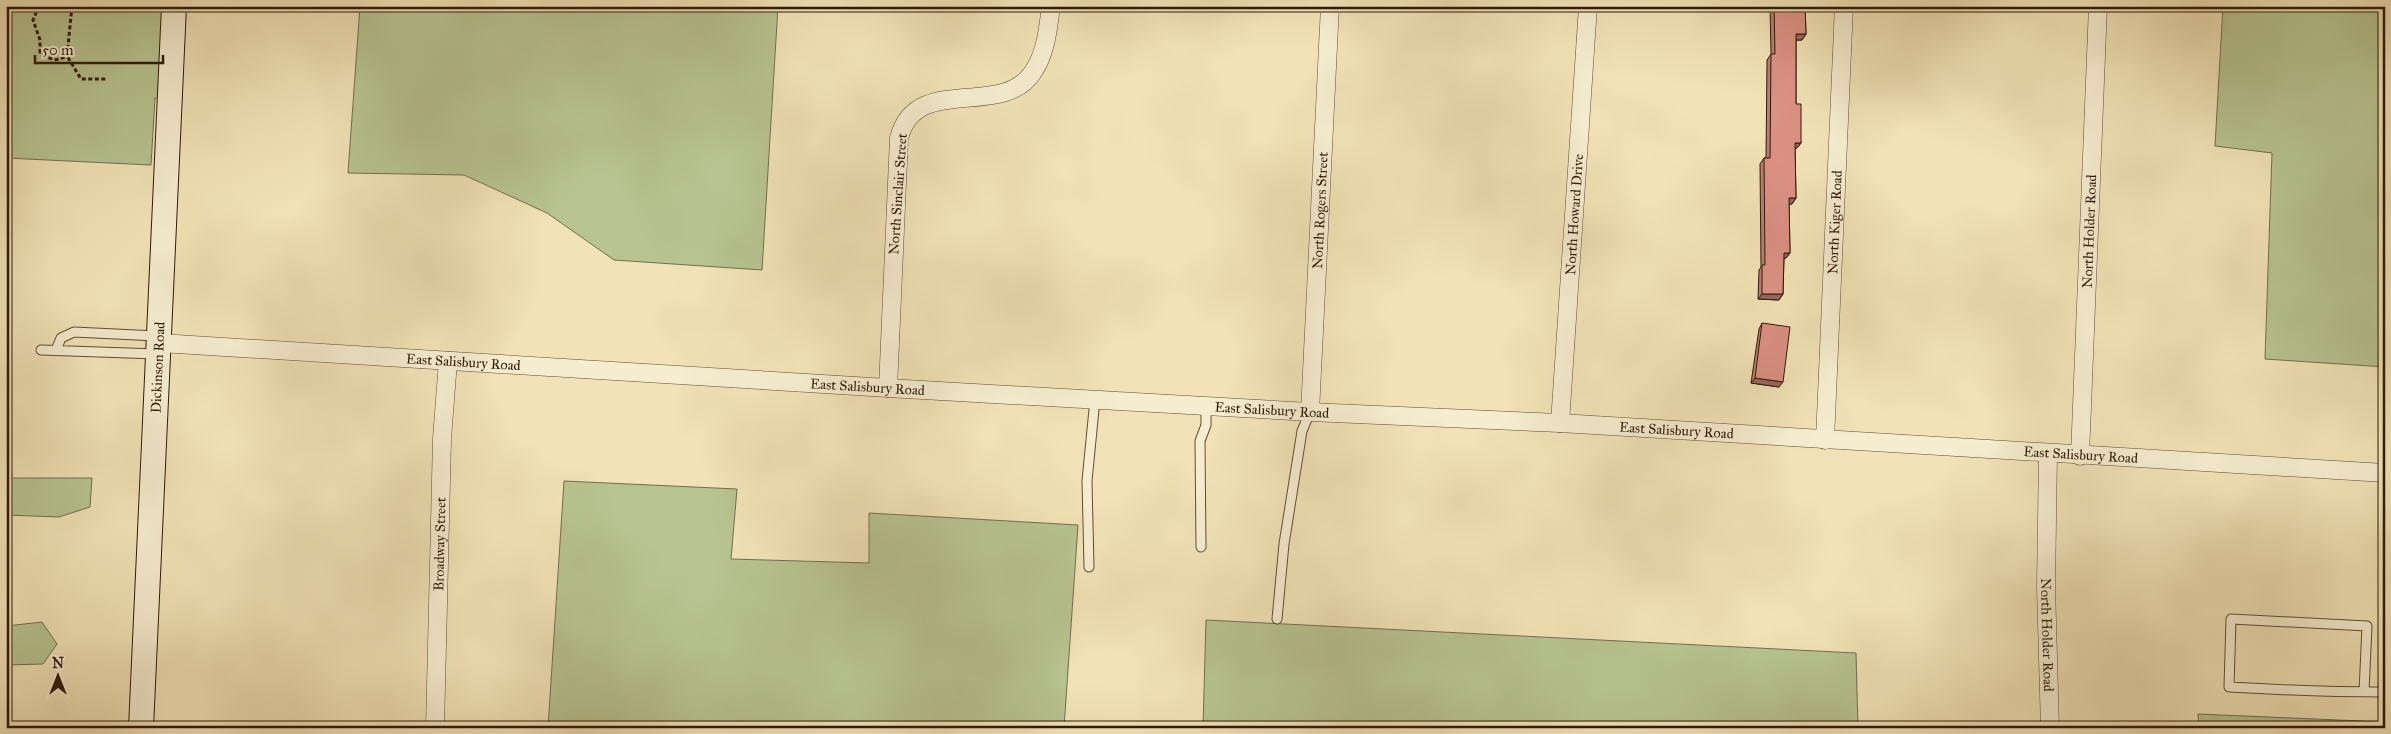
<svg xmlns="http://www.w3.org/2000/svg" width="2391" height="734" viewBox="0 0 2391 734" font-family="'IM FELL Great Primer',serif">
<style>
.green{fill:#b7c491;stroke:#736e4e}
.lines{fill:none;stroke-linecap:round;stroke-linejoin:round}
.lane-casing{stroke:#604c35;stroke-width:11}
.street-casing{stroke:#604c35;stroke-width:19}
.secondary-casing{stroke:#2f190a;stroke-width:26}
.path{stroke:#2f190a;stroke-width:3;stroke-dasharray:4 2.5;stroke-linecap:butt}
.lane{stroke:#f6edd0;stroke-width:9}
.street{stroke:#f6edd0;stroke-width:18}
.secondary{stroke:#f6edd0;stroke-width:24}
.wall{fill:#bc7d72;stroke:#2f190a}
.shaded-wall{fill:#99665c;stroke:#2f190a}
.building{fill:#db9184;stroke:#2f190a}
.labels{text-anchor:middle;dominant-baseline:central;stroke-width:4;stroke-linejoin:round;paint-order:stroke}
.street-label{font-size:14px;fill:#2f190a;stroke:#f6edd0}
</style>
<rect width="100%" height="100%" fill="#f1e3b7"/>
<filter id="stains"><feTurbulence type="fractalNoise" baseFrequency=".004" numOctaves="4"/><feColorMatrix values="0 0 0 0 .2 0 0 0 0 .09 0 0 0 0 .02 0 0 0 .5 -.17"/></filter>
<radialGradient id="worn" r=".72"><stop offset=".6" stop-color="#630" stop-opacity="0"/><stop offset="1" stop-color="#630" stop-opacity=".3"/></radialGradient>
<path class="green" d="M6 6H174L170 99 155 98 151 165 6 158Z
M360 6H778L762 270 614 260 547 213 464 175 348 173Z
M2223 6H2385V367L2265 359 2272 153 2215 146Z
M6 478H92L90 507 59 517 6 515Z
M564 481 737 489 731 559 869 563V513L1078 525 1064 728H548Z
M1206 620 1856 653 1858 728H1203Z
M42 622 57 644 43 664 6 665V626Z
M2198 714 2385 722V728H2199Z"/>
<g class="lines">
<g class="lane-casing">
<path id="lane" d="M41 350 157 354
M56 350 61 338 74 332 157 336
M1201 547 1200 441 1206 425V406
M1089 567 1087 481 1095 399
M1277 619 1284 544 1302 431 1310 412
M2364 692 2367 626 2231 619 2229 687C2281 690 2333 692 2385 692"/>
</g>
<g class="street-casing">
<g id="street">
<path id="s1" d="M160 343 888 388 1310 412 1560 423 2385 473"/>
<path d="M888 388 899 138C916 72 1002 120 1033 72 1046 53 1048 29 1051 6"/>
<path id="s2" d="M1310 412 1330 6"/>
<path id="s3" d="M1560 423 1588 6"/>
<path id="s4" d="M1825 440 1844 6"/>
<path id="s5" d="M2048 453 2046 587 2050 728"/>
<path id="s6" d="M2080 456 2098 6"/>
<path id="s7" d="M435 728 442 439 448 361"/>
</g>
</g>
<g class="secondary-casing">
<g id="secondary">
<path id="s8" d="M141 728 174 6"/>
</g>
</g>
<path class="path" d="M39 6 33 20 40 40V52C50 60 56 62 67 56
M72 6 67 56 81 79H106"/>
<use href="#lane" class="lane"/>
<use href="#street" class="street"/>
<use href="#secondary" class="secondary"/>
</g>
<path class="wall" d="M1770 6H1805L1806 34 1802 40H1796V104L1801 143 1797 148H1795L1796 198 1792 204H1789L1790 253 1786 258H1784L1783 294 1779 300 1758 299 1759 270 1761 267 1760 164 1764 158H1766L1767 60 1771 54Z
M1762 323 1779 387 1751 383 1759 329Z"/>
<path class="shaded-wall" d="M1796 34H1806L1802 40H1792Z
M1795 143H1801L1797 148H1791Z
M1789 198H1796L1792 204H1785Z
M1784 253H1790L1786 258H1780Z
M1762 294H1783L1779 300 1758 299Z
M1755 378 1783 382 1779 387 1751 383Z"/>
<path class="building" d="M1774 6H1805L1806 34H1796V104H1801V143H1795L1796 198H1789L1790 253H1784L1783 294H1762V265H1765L1764 158H1770L1771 54H1775Z
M1762 323 1790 327 1783 382 1755 378Z"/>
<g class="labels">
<g class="street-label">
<text transform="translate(898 194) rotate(-86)">North Sinclair Street</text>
<text stroke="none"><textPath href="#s2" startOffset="202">North Rogers Street</textPath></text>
<text stroke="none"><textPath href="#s3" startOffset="209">North Howard Drive</textPath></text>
<text stroke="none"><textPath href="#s4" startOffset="218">North Kiger Road</textPath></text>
<text stroke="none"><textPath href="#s6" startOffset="225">North Holder Road</textPath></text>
<text stroke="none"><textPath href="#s1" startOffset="304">East Salisbury Road</textPath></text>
<text stroke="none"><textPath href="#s8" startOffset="361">Dickinson Road</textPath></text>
<text stroke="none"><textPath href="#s1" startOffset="709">East Salisbury Road</textPath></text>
<text stroke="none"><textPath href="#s1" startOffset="1114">East Salisbury Road</textPath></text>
<text stroke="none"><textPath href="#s1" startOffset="1519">East Salisbury Road</textPath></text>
<text stroke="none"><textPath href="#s1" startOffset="1924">East Salisbury Road</textPath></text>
<text stroke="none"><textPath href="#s7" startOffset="184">Broadway Street</textPath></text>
<text stroke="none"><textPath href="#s5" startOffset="182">North Holder Road</textPath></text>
</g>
</g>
<rect width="2391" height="734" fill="none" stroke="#f1e3b7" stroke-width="25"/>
<rect x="8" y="8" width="2376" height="719" fill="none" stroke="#2f190a" stroke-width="2.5"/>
<rect x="12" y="12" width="2366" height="709" fill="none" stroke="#2f190a"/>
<g transform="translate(58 676)" stroke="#f6edd0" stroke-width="4" paint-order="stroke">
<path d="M0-4L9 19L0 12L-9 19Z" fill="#2f190a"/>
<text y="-8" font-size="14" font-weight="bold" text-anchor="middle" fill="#2f190a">N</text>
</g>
<path d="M35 55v8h128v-8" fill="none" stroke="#2f190a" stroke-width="2.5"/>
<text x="42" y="55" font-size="15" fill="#2f190a" stroke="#f6edd0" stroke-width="4" paint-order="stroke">50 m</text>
<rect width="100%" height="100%" filter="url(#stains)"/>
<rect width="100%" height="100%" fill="url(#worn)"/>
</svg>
